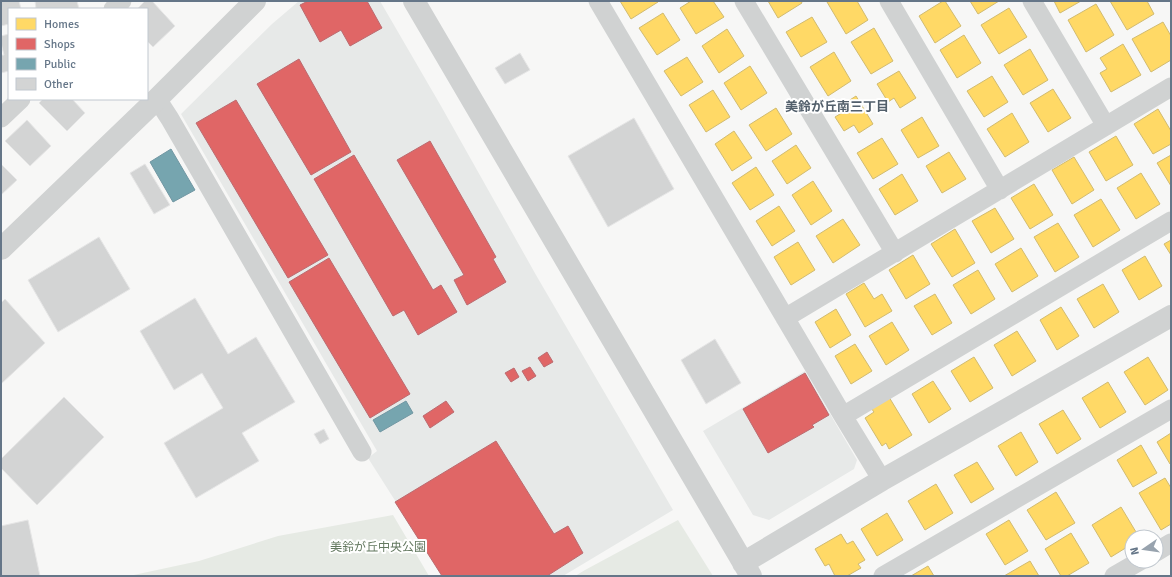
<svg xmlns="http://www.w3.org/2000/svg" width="1172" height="577" viewBox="0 0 1172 577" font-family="Signika,'Noto Sans JP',sans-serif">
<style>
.built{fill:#e7e9e8}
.green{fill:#e6eae4}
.homes{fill:#ffd966;stroke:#d1bb70}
.shops{fill:#e06666;stroke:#bb6b70}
.public{fill:#76a5af;stroke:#7197a3}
.building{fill:#d3d4d4;stroke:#e6e6e6}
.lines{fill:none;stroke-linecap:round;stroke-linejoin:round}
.minor{stroke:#d0d2d2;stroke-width:19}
.tertiary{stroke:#d0d2d2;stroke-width:22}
.labels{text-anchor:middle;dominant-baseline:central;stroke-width:4;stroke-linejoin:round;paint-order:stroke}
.park-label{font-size:12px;fill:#647960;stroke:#fff}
.neighbourhood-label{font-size:13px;font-weight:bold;fill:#53606c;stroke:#fff}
</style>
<rect width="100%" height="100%" fill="#f7f7f6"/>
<path class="built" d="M299 1H380L441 106 536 275 673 510 563 576H443L368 458 377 451 181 114 272 24Z
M805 371 857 460 854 469 769 520 753 515 703 431Z"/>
<path class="green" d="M393 515 429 576H129L199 561 278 536Z
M678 520 713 576H575L585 570Z"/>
<path class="homes" d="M620 1H657L658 2 631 19Z
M691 1H713L724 17 696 34 680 8Z
M768 1H801L802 3 778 18Z
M829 1H857L868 20 846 34 827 2Z
M943 1H945L961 26 935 43 919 16Z
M970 1H999L978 14Z
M1054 1H1081L1060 13Z
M1110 1H1147L1154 14 1127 30Z
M1096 4 1114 35 1086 52 1068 20Z
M1009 8 1027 37 999 54 981 25Z
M663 13 680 40 657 55 639 28Z
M812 17 827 42 801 57 786 32Z
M1163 22 1171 36V60L1151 72 1132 39Z
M874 28 893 61 871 74 851 42Z
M727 29 744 56 719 73 702 46Z
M964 35 981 63 957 78 940 50Z
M1123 44 1141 75 1111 92 1100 73 1107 69 1100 58Z
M1030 49 1048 80 1023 95 1004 65Z
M834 52 851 81 828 96 810 67Z
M687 57 703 82 681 96 664 71Z
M750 66 767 93 741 110 724 83Z
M899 71 916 98 900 108 894 98 888 102 877 84Z
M992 76 1008 102 984 117 967 91Z
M1053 89 1071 118 1048 132 1030 103Z
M713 90 730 117 706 132 689 105Z
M856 96 873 124 859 133 854 125 844 131 835 117 845 111 842 105Z
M776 108 792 134 766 151 749 125Z
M1158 109 1171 131V144L1153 154 1134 124Z
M1012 113 1029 142 1005 157 987 129Z
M922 117 939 146 918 158 901 130Z
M734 131 752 158 732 171 715 144Z
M1116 136 1133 165 1106 181 1089 152Z
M882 138 898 164 873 179 857 153Z
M796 145 811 168 787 184 772 161Z
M949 152 966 179 942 193 926 166Z
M1171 155V186L1157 163Z
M1074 157 1094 190 1072 204 1052 170Z
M756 167 774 195 750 210 732 183Z
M1141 173 1160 204 1136 219 1117 188Z
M902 174 918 201 895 215 879 189Z
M813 181 832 211 811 225 792 195Z
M1034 184 1053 215 1030 229 1011 198Z
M1101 199 1120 230 1093 247 1074 215Z
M779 206 795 231 772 246 756 221Z
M995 208 1014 239 991 253 972 221Z
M843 219 860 245 833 263 816 236Z
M1058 223 1079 257 1055 272 1034 237Z
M955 229 975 263 952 277 931 244Z
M1171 240V255L1164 244Z
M798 242 815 270 791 285 774 257Z
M1021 248 1038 276 1012 292 995 264Z
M913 255 930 284 906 299 889 270Z
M1145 256 1162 286 1139 300 1122 270Z
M978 270 995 299 971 314 953 285Z
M864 283 874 299 882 294 892 311 865 327 846 294Z
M1103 284 1119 312 1094 328 1077 299Z
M935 294 952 323 932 335 914 306Z
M1061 307 1079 336 1057 350 1040 320Z
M836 309 851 335 830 348 815 322Z
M892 322 909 350 886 365 869 336Z
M1017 331 1036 361 1012 376 994 345Z
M855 344 872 371 851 384 835 356Z
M974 357 993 388 970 402 951 371Z
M1148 357 1168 390 1145 405 1124 372Z
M933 381 951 409 929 423 912 394Z
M1108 382 1126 412 1100 428 1082 398Z
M889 397 912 435 889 449 886 443 882 446 865 418 874 412 871 408Z
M1063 410 1081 439 1057 454 1039 424Z
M1021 432 1038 462 1016 476 998 446Z
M1171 433V464H1170L1157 442Z
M1141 445 1157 473 1133 487 1117 460Z
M977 462 994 489 971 503 954 475Z
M1165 478 1171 488V524L1161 530 1139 493Z
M936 484 953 513 925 530 908 501Z
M1056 492 1075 523 1046 540 1027 510Z
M1121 507 1139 537H1132V544L1111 557 1092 525Z
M887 513 903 540 877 556 861 529Z
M1009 520 1028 551 1005 565 986 534Z
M1071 533 1089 563 1067 576H1061L1045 549Z
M841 534 847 544 853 541 865 560 858 564 861 568 847 576H835L829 564 825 566 815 549Z
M1030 561 1039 576H1004Z
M928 566 934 576H911Z"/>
<path class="shops" d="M308 1H367L382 28 350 46 341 30 320 42 300 5Z
M299 59 351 152 311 175 257 84Z
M236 100 328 255 288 278 196 123Z
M430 141 496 257 493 259 506 282 467 305 454 280 464 275 397 160Z
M354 155 433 290 441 285 457 312 418 335 404 310 393 316 314 179Z
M329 258 410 394 370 418 289 282Z
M547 352 553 362 544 367 538 358Z
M530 367 536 376 528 381 522 371Z
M514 368 519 377 511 382 505 373Z
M805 373 829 415 812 425 814 427 768 453 743 409Z
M446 401 454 412 430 428 423 416Z
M496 441 554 534 568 526 583 553 547 576H442L395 502Z"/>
<path class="public" d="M171 149 195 190 173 202 150 162Z
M406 401 413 413 380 432 373 420Z"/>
<path class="building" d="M1 1H19L21 9H9V24L1 26Z
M35 1H77L79 9H36Z
M145 1H152L175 26 153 47 147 41V9H137Z
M9 34V71L1 73V55H4L1 43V36Z
M520 53 530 70 505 84 495 68Z
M43 99H72L85 113 67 131 39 103Z
M634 118 674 189 608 227 568 156Z
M27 120 51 146 30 166 5 141Z
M1 164 17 180 1 195Z
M145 164 170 205 154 214 130 173Z
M99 237 130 289 58 332 28 280Z
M195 298 228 354 256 337 295 402 242 433 259 461 196 498 164 443 223 408 202 373 174 390 140 331Z
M5 299 45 343 1 384V303Z
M715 339 741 383 706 404 681 360Z
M64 397 104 437 37 505 1 468V459Z
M324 429 329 439 320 444 314 434Z
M28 520 40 576H1V526Z"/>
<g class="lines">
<path class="minor" d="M598 1 843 416 882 480
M744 1 895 253
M889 1 1000 190
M1032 1 1106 126
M113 9 122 1
M157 99 170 119 362 452
M1 118 21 99
M785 318 1171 87
M843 416 1171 221
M1156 552 1171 543
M883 576 1171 409
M1114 576 1140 561"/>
<path class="tertiary" d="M414 1 751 576
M1 249 157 99 255 1
M743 563 882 480 1171 316"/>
</g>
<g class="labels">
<g class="park-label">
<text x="378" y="547">美鈴が丘中央公園</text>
</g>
<g class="neighbourhood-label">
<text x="837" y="107">美鈴が丘南三丁目</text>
</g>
</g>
<rect width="1172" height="577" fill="none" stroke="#657688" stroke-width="4"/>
<rect x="8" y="8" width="140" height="92" fill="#ffffff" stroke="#c1c8cf"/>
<rect x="16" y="18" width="20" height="12" fill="#ffd966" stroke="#c1c8cf"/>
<text x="44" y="28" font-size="12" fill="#657688">Homes</text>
<rect x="16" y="38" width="20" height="12" fill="#e06666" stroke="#c1c8cf"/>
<text x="44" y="48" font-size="12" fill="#657688">Shops</text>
<rect x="16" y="58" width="20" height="12" fill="#76a5af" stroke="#c1c8cf"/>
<text x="44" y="68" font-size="12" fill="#657688">Public</text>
<rect x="16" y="78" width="20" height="12" fill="#d3d4d4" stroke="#c1c8cf"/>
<text x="44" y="88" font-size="12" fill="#657688">Other</text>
<g transform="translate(1144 549) rotate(257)"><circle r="19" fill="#ffffff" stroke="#c1c8cf"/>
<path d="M0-3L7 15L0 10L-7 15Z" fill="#98a3ae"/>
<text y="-6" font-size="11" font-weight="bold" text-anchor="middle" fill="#657688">N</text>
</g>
</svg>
